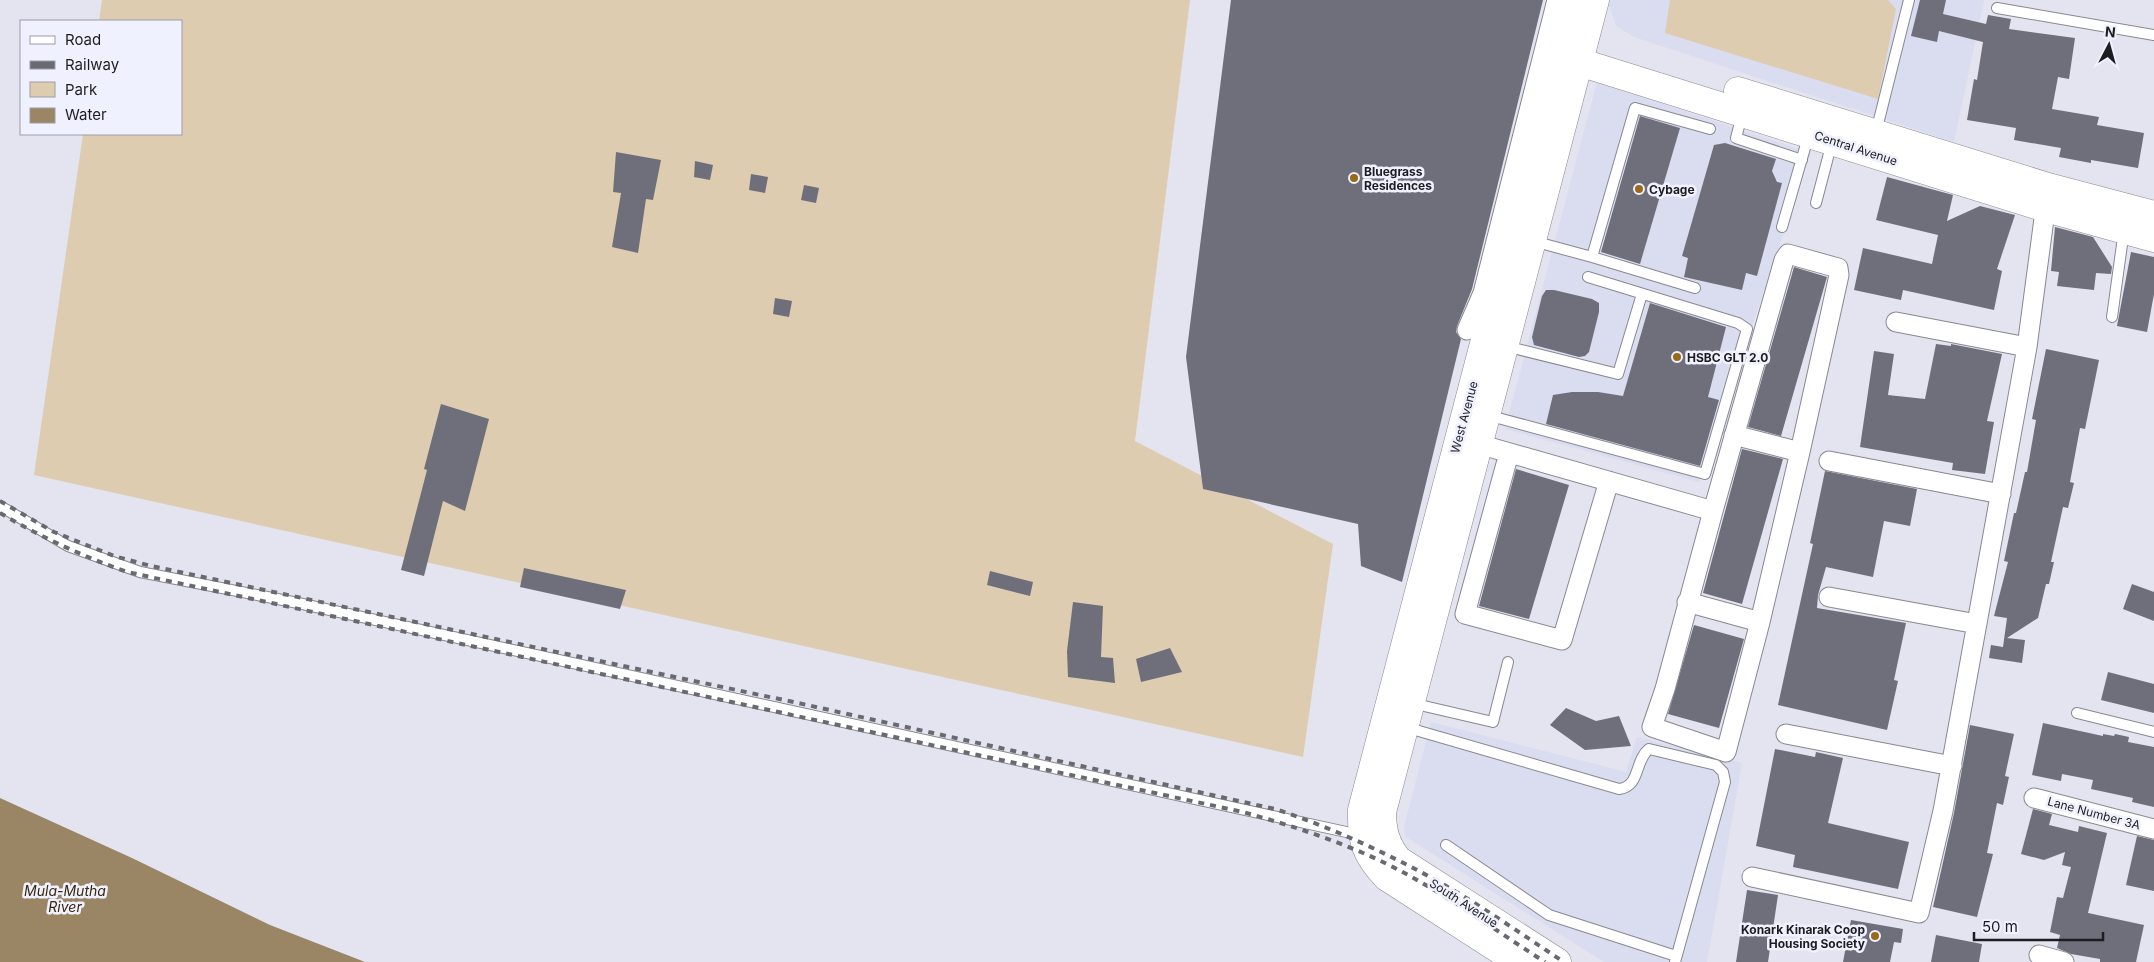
<svg xmlns="http://www.w3.org/2000/svg" width="2154" height="962" viewBox="0 0 2154 962" font-family="Inter,sans-serif">
<style>
.built{fill:#dadcf0}
.green{fill:#deccb1}
.water{fill:#9a8565}
.building{fill:#6e6f7a}
.lines{fill:none;stroke-linecap:round;stroke-linejoin:round}
.lane-casing{stroke:#878893;stroke-width:12}
.street-casing{stroke:#878893;stroke-width:21}
.secondary-casing{stroke:#878893;stroke-width:29}
.lane{stroke:#fff;stroke-width:10}
.street{stroke:#fff;stroke-width:19}
.secondary{stroke:#fff;stroke-width:28}
.rail{stroke:#696970;stroke-width:4;stroke-dasharray:6 6;stroke-linecap:butt}
.poi-dot{fill:#976b19;stroke:#f0f1fe;stroke-width:2}
.labels{text-anchor:middle;dominant-baseline:central;stroke-width:5;stroke-linejoin:round;paint-order:stroke}
.street-label{font-size:12px;fill:#1d1d21;stroke:#f0f1fe}
.poi-label{font-size:12px;font-weight:bold;fill:#1d1d21;stroke:#f0f1fe;text-anchor:start}
.water-label{font-size:14px;font-style:italic;fill:#39280c;stroke:#f0f1fe}
</style>
<rect width="100%" height="100%" fill="#e3e4f0"/>
<path class="built" d="M1607 0H1984L1954 142 1634 37 1616 26Z
M1597 82 1811 153 1699 482 1505 429Z
M1431 722 1626 772 1637 737 1742 763 1707 962H1604L1406 837 1404 827Z"/>
<path class="green" d="M102 0H1190L1135 441 1333 544 1303 757 34 475 83 134H181V21H99Z
M1670 0H1888L1896 9 1878 99 1665 33Z"/>
<path class="water" d="M0 798 132 858 270 925 365 962H0Z"/>
<path class="building" d="M1231 0H1543L1472 289 1457 326 1456 332 1461 339 1402 582 1361 566 1358 524 1203 489 1186 357Z
M1920 0H1946L1943 14 1986 24 1988 15 2011 19 2009 29 2075 38 2069 79 2058 77 2052 109 2099 117 2097 125 2144 133 2138 168 2091 160V163L2059 157 2061 148 2014 140 2016 128 1967 120 1974 79 1977 80 1983 42 1939 31 1937 42 1911 36Z
M1640 116 1680 128 1640 264 1601 252Z
M1725 143 1776 159 1772 171 1777 182 1782 183 1757 276 1746 273 1742 290 1684 277 1688 258 1682 256 1714 145Z
M616 152 661 160 653 200 646 199 638 253 612 247 621 193 613 192Z
M695 161 713 165 710 180 694 177Z
M751 174 768 177 765 193 749 190Z
M1887 177 1953 195 1947 221 1980 206 2015 215 1997 269 2002 271 1994 310 1903 290 1901 300 1854 290 1863 248 1932 264 1938 235 1876 220Z
M804 185 819 188 816 203 801 200Z
M2055 227 2093 237 2112 267 2111 274 2096 273 2094 290 2057 286 2059 272 2051 271Z
M2131 252 2154 257V294L2147 332 2117 326Z
M1794 267 1827 277 1781 436 1748 427Z
M1546 290H1554L1592 299 1599 303V312L1589 352 1585 356 1579 357 1534 345 1532 337 1542 296Z
M775 298 792 301 789 317 773 314Z
M1650 303 1726 327 1708 397 1719 400 1700 466 1546 424 1553 395 1572 392H1598L1623 396Z
M1936 344 1951 346V344L2002 354 1987 421 1994 422 1985 474 1952 470 1953 463 1860 447 1874 351 1894 354 1888 395 1925 399Z
M2046 349 2099 360 2085 429 2080 428 2070 482 2074 483 2068 508 2063 507 2051 562H2054L2049 584H2046L2038 618 2007 638 2025 640 2022 663 1989 658 1991 645 2003 647 2007 618 1994 616 2008 562 2004 561 2014 513H2016L2025 472H2027L2036 420 2032 419Z
M441 404 489 419 465 511 443 501 424 576 401 570 427 470 424 469Z
M1742 449 1783 459 1742 604 1703 593Z
M1516 469 1569 485 1529 619 1479 606Z
M1825 471 1917 489 1910 526 1884 521 1873 577 1826 567 1818 595 1817 608 1906 623 1894 680 1898 681 1887 730 1778 705 1813 544 1810 543Z
M524 568 626 590 620 609 520 587Z
M990 571 1033 582 1030 596 987 585Z
M2132 584 2154 592V621L2123 609Z
M1073 602 1103 606 1101 657 1113 658 1115 683 1068 677 1067 651Z
M1694 625 1744 639 1719 728 1668 714Z
M1170 648 1182 672 1141 682 1136 659Z
M2108 672 2154 684V713L2101 700Z
M1566 708 1596 721 1619 716 1631 746 1585 750 1550 725Z
M2043 723 2103 736V734L2114 736 2115 734 2129 737 2128 742 2154 747V807L2132 802 2133 798 2091 789 2093 780 2062 774 2061 781 2032 775Z
M1970 725 2014 734 2005 776 2009 777 2003 805 1997 803 1987 853 1993 854 1977 917 1933 907 1954 813Z
M1775 749 1815 757 1816 752 1843 758 1828 823 1909 842 1898 889 1793 867 1795 855 1756 846Z
M2033 809 2052 814 2049 825 2078 832 2079 826 2107 833 2088 913 2144 925 2136 962H2100V959L2071 954 2057 948 2060 935 2050 932 2057 897 2063 898 2071 867 2062 865 2065 852 2044 860 2021 854Z
M2137 836 2154 840V891L2126 885Z
M1747 890 1778 895 1768 962H1736Z
M1851 920 1903 929 1901 943 1894 942 1890 962H1843Z
M1936 935 1982 944 1979 962H1931Z"/>
<g class="lines">
<g class="lane-casing">
<path id="lane" d="M1997 8 2154 35
M1742 115 1736 138 1802 160
M1876 132 1909 0
M1816 203 1832 142
M1782 227 1809 134
M1533 241 1592 257 1695 288
M1592 257 1635 108 1710 129
M2112 317 2124 230
M1505 346 1618 374 1642 294
M1487 415 1705 474 1747 329 1738 323 1588 277
M0 506 68 546 140 572 298 603 1360 835
M1411 703 1493 722 1508 662
M2077 713 2154 732
M1405 727 1619 789C1641 786 1634 761 1649 749L1716 765 1723 772 1725 782 1675 962
M1446 845 1549 915 1676 956"/>
</g>
<g class="street-casing">
<path id="street" d="M1896 322 2027 347
M1467 330 1483 293 1557 0
M1468 441 1713 511 1784 260 1788 254 1838 268 1839 275 1800 452
M1509 453 1465 614 1562 640 1609 481
M1829 461 2001 494
M1713 511 1665 689 1652 727 1726 752 1760 622 1800 452 1734 435
M1829 597 1977 624
M1687 602 1760 622
M1786 734 1952 766
M2034 798 2154 829
M1752 877 1919 913 1943 811 2027 347 2047 196
M2039 955 2064 962"/>
</g>
<g class="secondary-casing">
<path id="secondary" d="M1563 57 2046 208 2154 238
M1738 91 2048 187 2154 215
M1519 962 1387 877C1366 855 1361 841 1362 810L1574 0
M1557 962 1398 860C1386 845 1382 831 1382 812L1595 0"/>
</g>
<use href="#lane" class="lane"/>
<use href="#street" class="street"/>
<use href="#secondary" class="secondary"/>
<path class="rail" d="M0 501 54 532 114 556 151 566 798 703 1275 809C1330 827 1382 851 1432 878 1478 903 1521 934 1564 962
M0 513C41 537 82 556 127 572L1243 812C1300 828 1358 847 1410 876 1457 902 1501 934 1545 962"/>
</g>
<g class="poi-dot">
<circle cx="1354" cy="178" r="5"/>
<circle cx="1639" cy="189" r="5"/>
<circle cx="1677" cy="357" r="5"/>
<circle cx="1875" cy="936" r="5"/>
</g>
<g class="labels">
<g class="street-label">
<text transform="translate(1856 148) rotate(18)">Central Avenue</text>
<text transform="translate(1464 417) rotate(-75)">West Avenue</text>
<text transform="translate(2094 813) rotate(15)">Lane Number 3A</text>
<text transform="translate(1464 903) rotate(33)">South Avenue</text>
</g>
<g class="poi-label">
<text x="1364" y="171">Bluegrass<tspan x="1364" dy="14">Residences</tspan></text>
<text x="1649" y="189">Cybage</text>
<text x="1687" y="357">HSBC GLT 2.0</text>
<text x="1865" y="929" text-anchor="end">Konark Kinarak Coop<tspan x="1865" dy="14">Housing Society</tspan></text>
</g>
<g class="water-label">
<text x="65" y="890">Mula-Mutha<tspan x="65" dy="16">River</tspan></text>
</g>
</g>
<rect x="20" y="20" width="162" height="115" fill="#f0f1fe" stroke="#9c9ca6"/>
<rect x="30" y="36" width="25" height="8" fill="#ffffff" stroke="#9c9ca6"/>
<text x="65" y="45" font-size="15" fill="#1d1d21">Road</text>
<rect x="30" y="61" width="25" height="8" fill="#696970" stroke="#9c9ca6"/>
<text x="65" y="70" font-size="15" fill="#1d1d21">Railway</text>
<rect x="30" y="82" width="25" height="15" fill="#deccb1" stroke="#9c9ca6"/>
<text x="65" y="95" font-size="15" fill="#1d1d21">Park</text>
<rect x="30" y="108" width="25" height="15" fill="#9a8565" stroke="#9c9ca6"/>
<text x="65" y="120" font-size="15" fill="#1d1d21">Water</text>
<g transform="translate(2109 45) rotate(6)" stroke="#f0f1fe" stroke-width="4" paint-order="stroke">
<path d="M0-4L9 19L0 12L-9 19Z" fill="#1d1d21"/>
<text y="-8" font-size="14" font-weight="bold" text-anchor="middle" fill="#1d1d21">N</text>
</g>
<path d="M1974 932v8h129v-8" fill="none" stroke="#1d1d21" stroke-width="2.5"/>
<text x="1982" y="932" font-size="15" fill="#1d1d21" stroke="#f0f1fe" stroke-width="4" paint-order="stroke">50 m</text>
</svg>
